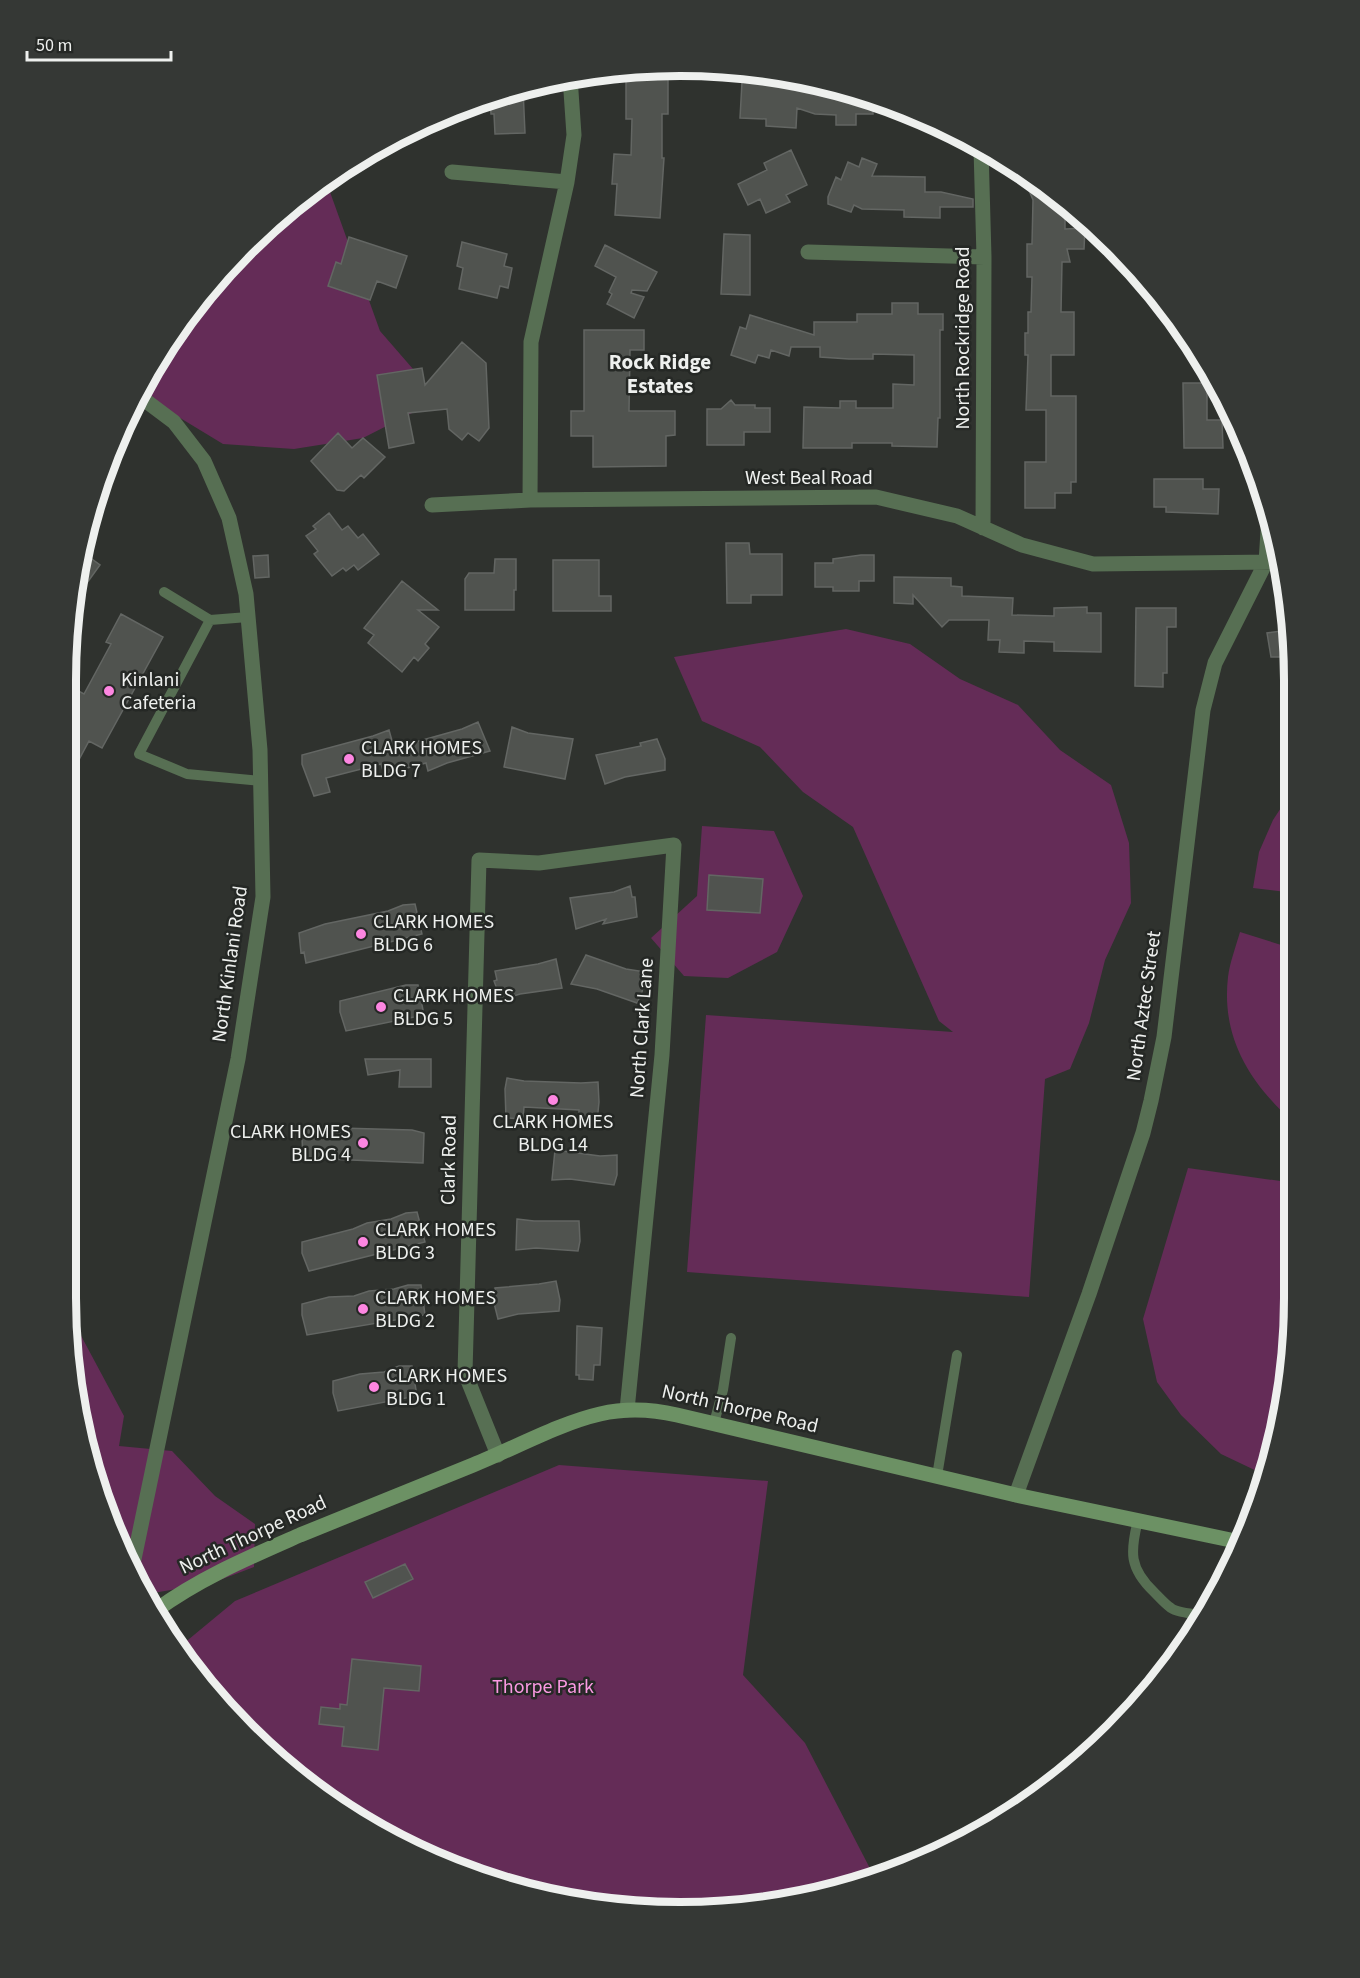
<svg xmlns="http://www.w3.org/2000/svg" width="1360" height="1978" viewBox="0 0 1360 1978" font-family="'Source Sans 3',sans-serif">
<style>
.green{fill:#642c57}
.building{fill:#50534f;stroke:#636663;stroke-width:1.5}
.lines{fill:none;stroke-linecap:round;stroke-linejoin:round}
.lane{stroke:#576f53;stroke-width:10}
.street{stroke:#576f53;stroke-width:15}
.secondary{stroke:#6c9164;stroke-width:15}
.poi-dot{fill:#fd86e1;stroke:#252825;stroke-width:2}
.labels{text-anchor:middle;dominant-baseline:central;stroke-width:5;stroke-linejoin:round;paint-order:stroke}
.street-label{font-size:20px;fill:#eef0ee;stroke:#252825}
.poi-label{font-size:20px;fill:#eef0ee;stroke:#252825;text-anchor:start}
.park-label{font-size:20px;fill:#fa99e2;stroke:#252825}
.neighbourhood-label{font-size:21px;font-weight:bold;fill:#eef0ee;stroke:#252825}
.rim{fill:none;stroke:#eef0ee;stroke-width:8}
</style>
<rect width="100%" height="100%" fill="#2f322e"/>
<path class="green" d="M329 177 330 192 380 331 413 369 412 413 363 438 294 449 223 444 139 393 193 306 246 246Z
M846 629 910 644 960 679 1018 705 1060 750 1111 785 1129 843 1131 903 1105 960 1089 1023 1070 1069 1045 1079 1029 1297 687 1272 706 1015 953 1032 939 1021 853 827 803 792 760 747 702 721 674 657Z
M1294 788V893L1253 888 1259 852 1273 820Z
M702 826 774 831 803 896 777 952 728 978 684 976 651 938 697 896Z
M1240 932 1294 949V1123C1250 1083 1221 1038 1228 977 1230 962 1236 946 1240 932Z
M1188 1168 1294 1183V1298L1282 1417 1263 1474 1221 1454 1181 1415 1157 1382 1143 1319Z
M70 1268 71 1317 124 1416 119 1446 172 1451 215 1496 255 1524 254 1567 212 1583 147 1594 114 1527 111 1507 109 1516 98 1495 71 1378Z
M559 1465 768 1481 743 1675 805 1743 876 1880 800 1900 640 1911 560 1900 445 1865 306 1785 219 1703 177 1649 235 1601Z"/>
<path class="building" d="M668 67V114H662V158H664L660 218 615 215 617 184H612L614 154 631 155 632 119H626V80H648V69Z
M742 82 815 87V83L873 100V114H856V125H836V115L815 114 797 108 796 128 766 126V119L740 118Z
M523 89 525 133 495 134 494 114H491L490 99Z
M791 150 807 185 786 195 790 202 766 213 760 199 748 205 738 184 767 170 764 163Z
M862 158 877 164 872 176 925 177V192H941L973 199V207H940V218L904 217V210L862 209 854 205 851 212 828 204V197L836 177 841 180 848 162 859 167Z
M1020 169 1065 206V229L1085 228 1084 249H1067L1070 262H1062L1061 312H1074V355H1051V396H1076V482H1071V493H1055V508H1025V462H1046V410H1026L1028 355H1025V333H1028V312H1031L1032 277H1027V244H1032L1033 200Z
M724 234 750 235V295L721 294Z
M349 237 407 256 396 288 377 281 370 300 328 286 336 262 341 264Z
M462 242 507 254 504 266 512 268 508 288 500 286 497 298 459 289 463 268 457 266Z
M605 245 657 272 647 291 632 290 631 293 644 297 634 318 607 304 612 294 609 292 616 277 595 266Z
M892 303H918V314H943V330H940V418H938L937 447 892 446V443H852V448H803L804 407 840 408V401H856V408H893V384L914 385V355L873 354V359H849L820 357V347H791L789 356 771 350 769 358 758 355 755 363 731 355 740 327 746 329 750 315 814 335V322H857V314H892Z
M584 330H644V350H630L629 411H675V435L666 436V466L593 467V436H571V411H584Z
M462 342 486 363 489 428 479 441 468 433 462 440 449 429 447 409 408 413 414 443 389 448 377 375 422 368 425 385Z
M1183 383H1207V420H1222L1223 448H1184Z
M731 400 735 405H755V408H770V432H744V445H707V409H721Z
M338 433 352 448 363 438 385 457 364 478 361 475 344 491 337 490 311 461Z
M1154 479H1203V489H1219L1218 514 1166 512V507H1154Z
M329 513 342 530 348 526 358 538 363 534 379 554 358 570 354 565 346 571 343 568 332 576 314 554 318 551 306 536 316 529 313 526Z
M726 543H749L750 554H782V595H751V603H727Z
M81 551 100 565 74 601 78 561Z
M268 555 269 577 255 578 253 556Z
M861 555H874V581H859V591H833V587H815V563H833V559Z
M495 559H516V590H514V610H465V579L469 573H494Z
M553 560H599V596H611V611H553Z
M894 577 951 578V586L962 587V596L1013 598 1012 615 1054 616V608L1087 607V613H1101V652L1054 651V642L1024 641V653L999 652 1000 640H988L989 620H949L942 627 913 595V604L894 603Z
M402 581 438 610H418L439 627 425 644 429 648 418 661 414 657 402 672 368 643 374 635 364 628Z
M1136 608H1176V627H1167V673H1163V687L1135 686Z
M121 614 163 637 102 748 89 741 67 782 66 701 73 688 84 694 111 644 106 642Z
M1289 630 1292 657H1271L1267 633Z
M478 722 490 751 447 763 428 771 426 763 384 774 381 764 326 778 330 792 314 796 302 764V755L373 736 389 730 394 748 462 729Z
M512 727 528 733 573 739 565 779 504 767Z
M657 739 665 759V770L625 777 605 784 596 755 641 746 640 743Z
M709 875 763 879 760 913 707 910Z
M630 886 632 897H635L637 917 603 924 606 919 576 929 570 898 614 892Z
M415 904 422 934 306 963 304 952 301 953 299 933 325 924 388 911 403 905Z
M586 955 626 969 646 972 642 992 637 1003 597 989 571 984Z
M556 959 562 988 520 994 501 1000 494 981 497 980 495 971 538 964Z
M406 985H418L424 1015 346 1031 340 1012V1001Z
M365 1059H431V1087H399L400 1070 368 1075Z
M507 1078 524 1081 581 1083 598 1082 599 1102 597 1122 579 1121V1110L524 1107 523 1119 506 1118 505 1089Z
M304 1127 412 1130 424 1133 423 1163 303 1158 302 1138Z
M555 1150 600 1156 617 1155V1175L614 1185 570 1179 552 1180Z
M417 1212 425 1242 309 1271 302 1253V1242L353 1229 367 1223 391 1219 406 1213Z
M517 1219 534 1221H579L580 1241 578 1251 536 1248 516 1250Z
M556 1281 560 1300 559 1311 518 1314 498 1319 493 1299H496L495 1288 539 1284Z
M408 1285H421L425 1315 307 1335 302 1315V1304L329 1297 354 1296 369 1291 394 1289Z
M577 1326 602 1328 600 1365H594L593 1380 579 1379V1375H576Z
M399 1366H412L417 1396 338 1411 333 1393V1381L360 1374 384 1372Z
M405 1564 413 1579 373 1598 365 1582Z
M352 1659 421 1666 419 1691 384 1688 378 1750 342 1746 344 1727 319 1724 321 1707 340 1709V1704L347 1705Z"/>
<g class="lines">
<path class="lane" d="M164 592 210 620 248 617
M210 620 139 754 187 774 261 781
M714 1423 723 1390 731 1338
M937 1476 957 1355
M1138 1520C1130 1552 1129 1568 1154 1592 1159 1597 1165 1604 1171 1608 1178 1613 1194 1614 1203 1615"/>
<path class="street" d="M981 148 984 257 983 528
M452 172 567 182
M808 252 984 257
M530 500 531 342 567 182 574 135 570 77
M432 505 530 500 876 497 957 516 1022 545 1093 564 1282 562
M498 1455 465 1373 479 860 539 863 674 845 662 1055 627 1410
M1016 1495 1089 1294 1143 1133 1151 1101 1164 1037 1203 710 1215 663 1266 562 1269 516
M133 1564 238 1059 263 897 260 750 246 594 229 518 204 461 174 422 138 395"/>
<path class="secondary" d="M155 1611C200 1578 250 1557 300 1535 358 1511 416 1488 473 1465 513 1449 560 1423 600 1414 626 1408 651 1409 677 1415L1016 1495 1240 1542"/>
</g>
<g class="poi-dot">
<circle cx="109" cy="691" r="6"/>
<circle cx="349" cy="759" r="6"/>
<circle cx="361" cy="934" r="6"/>
<circle cx="381" cy="1007" r="6"/>
<circle cx="553" cy="1100" r="6"/>
<circle cx="363" cy="1143" r="6"/>
<circle cx="363" cy="1242" r="6"/>
<circle cx="363" cy="1309" r="6"/>
<circle cx="374" cy="1387" r="6"/>
</g>
<g class="labels">
<g class="street-label">
<text transform="translate(963 338) rotate(-90)">North Rockridge Road</text>
<text x="809" y="478">West Beal Road</text>
<text transform="translate(230 964) rotate(-82)">North Kinlani Road</text>
<text transform="translate(1144 1006) rotate(-82)">North Aztec Street</text>
<text transform="translate(642 1028) rotate(-86)">North Clark Lane</text>
<text transform="translate(449 1160) rotate(-89)">Clark Road</text>
<text transform="translate(740 1409) rotate(13)">North Thorpe Road</text>
<text transform="translate(253 1535) rotate(-25)">North Thorpe Road</text>
</g>
<g class="poi-label">
<text x="121" y="680">Kinlani<tspan x="121" dy="23">Cafeteria</tspan></text>
<text x="361" y="748">CLARK HOMES<tspan x="361" dy="23">BLDG 7</tspan></text>
<text x="373" y="922">CLARK HOMES<tspan x="373" dy="23">BLDG 6</tspan></text>
<text x="393" y="996">CLARK HOMES<tspan x="393" dy="23">BLDG 5</tspan></text>
<text x="553" y="1122" text-anchor="middle">CLARK HOMES<tspan x="553" dy="23">BLDG 14</tspan></text>
<text x="351" y="1132" text-anchor="end">CLARK HOMES<tspan x="351" dy="23">BLDG 4</tspan></text>
<text x="375" y="1230">CLARK HOMES<tspan x="375" dy="23">BLDG 3</tspan></text>
<text x="375" y="1298">CLARK HOMES<tspan x="375" dy="23">BLDG 2</tspan></text>
<text x="386" y="1376">CLARK HOMES<tspan x="386" dy="23">BLDG 1</tspan></text>
</g>
<g class="park-label">
<text x="543" y="1687">Thorpe Park</text>
</g>
<g class="neighbourhood-label">
<text x="660" y="362">Rock Ridge<tspan x="660" dy="24">Estates</tspan></text>
</g>
</g>
<path d="M0 0H1360V1978H0ZM680 76H680A604 604 0 0 1 1284 680V1298A604 604 0 0 1 680 1902H680A604 604 0 0 1 76 1298V680A604 604 0 0 1 680 76Z" fill="#353835" fill-rule="evenodd"/>
<path class="rim" d="M680 76H680A604 604 0 0 1 1284 680V1298A604 604 0 0 1 680 1902H680A604 604 0 0 1 76 1298V680A604 604 0 0 1 680 76Z"/>
<path d="M27 51v9h144v-9" fill="none" stroke="#eef0ee" stroke-width="3"/>
<text x="36" y="51" font-size="18" fill="#eef0ee" stroke="#252825" stroke-width="4.5" paint-order="stroke">50 m</text>
</svg>
